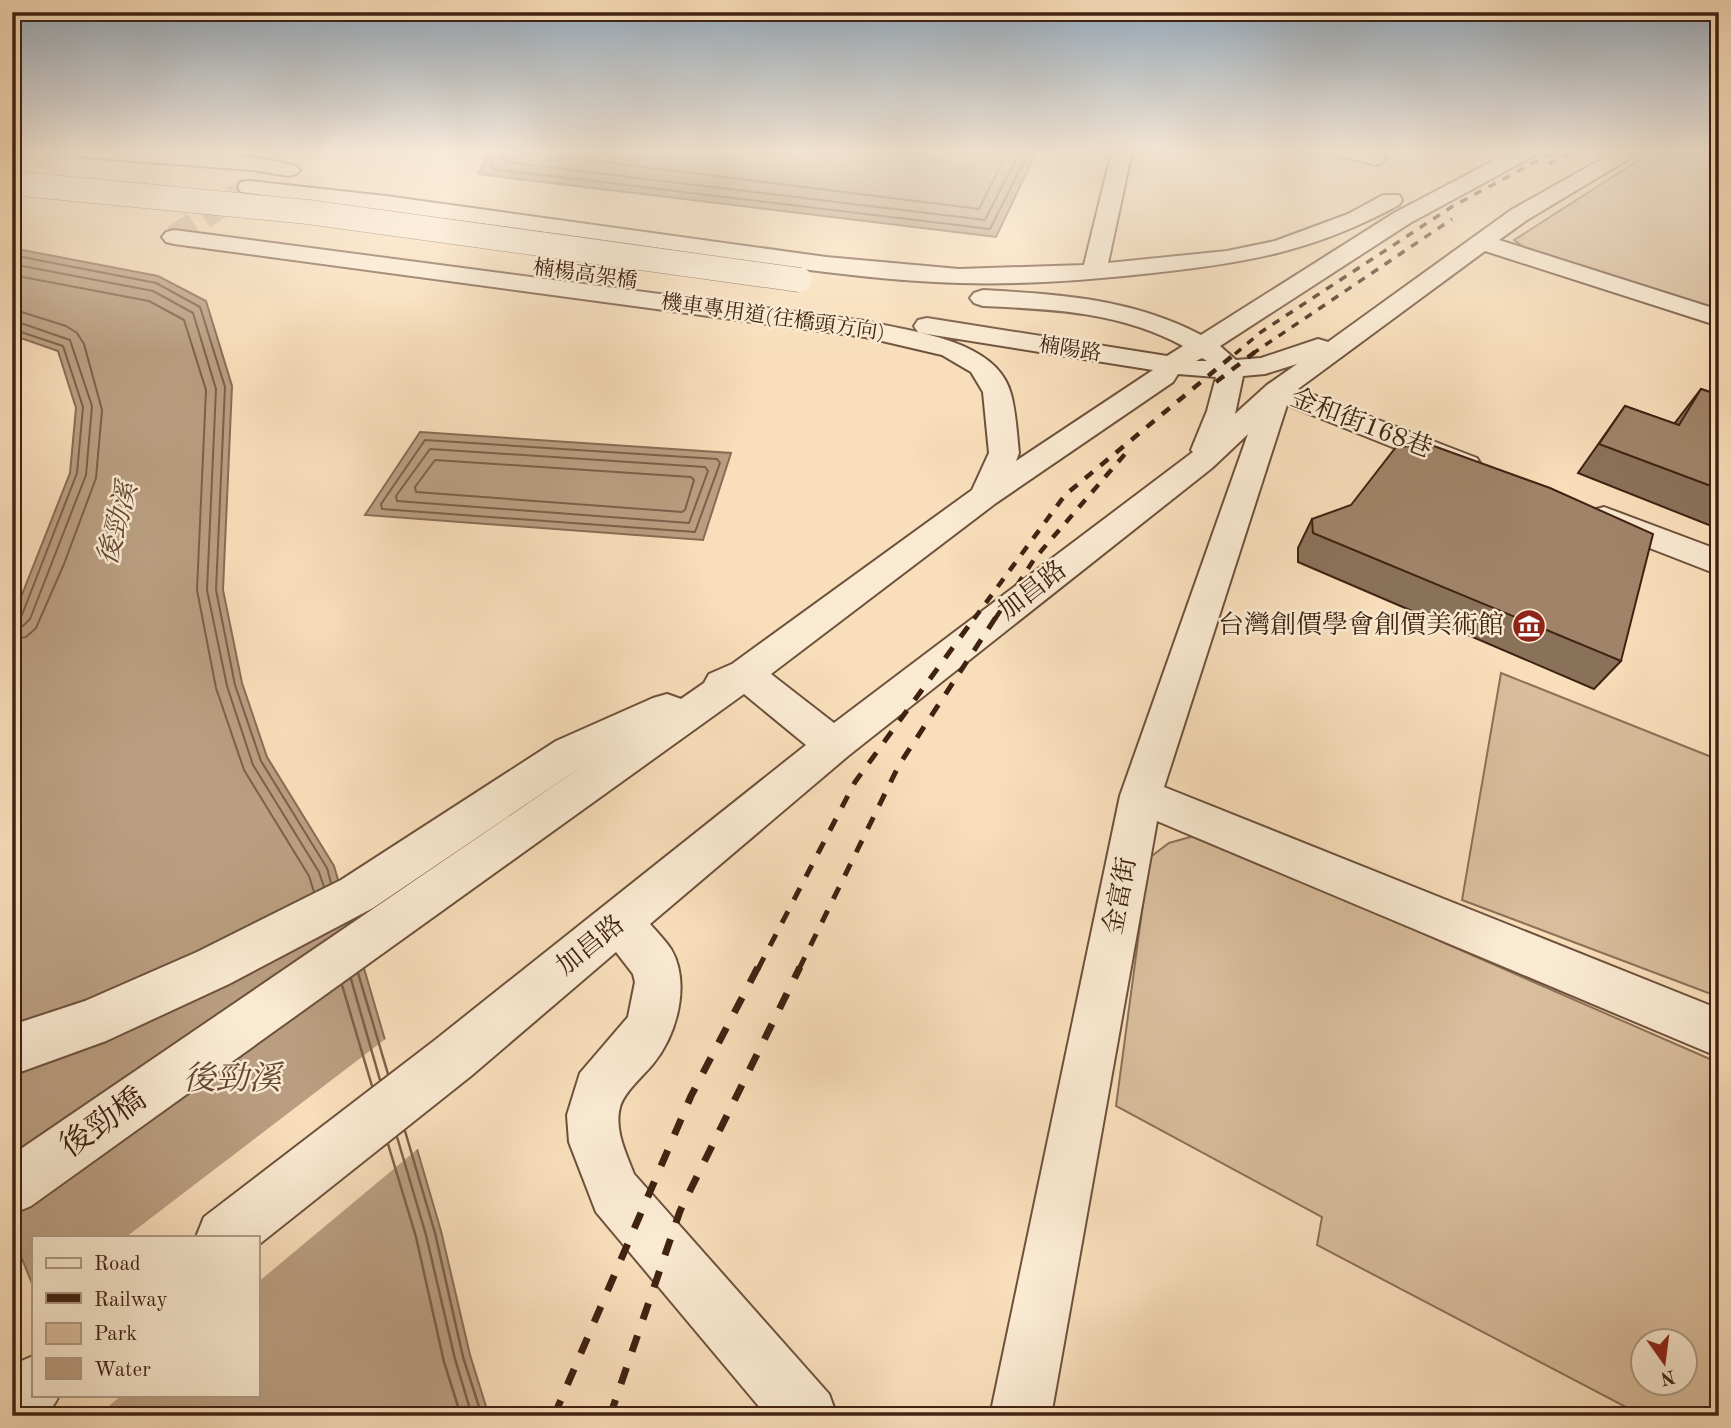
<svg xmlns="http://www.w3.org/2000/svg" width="1731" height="1428" viewBox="0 0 1731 1428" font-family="'Old Standard TT','Noto Serif TC',serif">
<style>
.green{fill:#d9be9d;stroke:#8c7058;stroke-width:2;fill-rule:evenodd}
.water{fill:#b99e81;stroke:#896c55;stroke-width:2}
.pier{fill:#f8deba}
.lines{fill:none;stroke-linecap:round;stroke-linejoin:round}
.shore-far1{stroke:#7c604a;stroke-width:2}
.shore{stroke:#7c604a;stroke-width:2.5}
.minor-tunnel{stroke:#d3b898;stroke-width:24;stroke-dasharray:24 11;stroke-linecap:butt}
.minor-casing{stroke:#6e513c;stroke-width:4}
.minor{fill:#faead2;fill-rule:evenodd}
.rail-far3{stroke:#402212;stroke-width:3.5;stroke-dasharray:8 8;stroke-linecap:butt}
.rail-far2{stroke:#402212;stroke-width:4.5;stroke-dasharray:10 10;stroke-linecap:butt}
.rail-far1{stroke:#402212;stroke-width:5;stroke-dasharray:13 13;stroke-linecap:butt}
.rail{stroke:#402212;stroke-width:7;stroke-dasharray:17 17;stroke-linecap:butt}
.minor-bridge-casing{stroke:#6e513c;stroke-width:25;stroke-linecap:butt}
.minor-bridge{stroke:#faead2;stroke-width:24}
.wall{fill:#8a725a;stroke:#402212;stroke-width:2}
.building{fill:#a08469;stroke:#402212;stroke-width:2}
.labels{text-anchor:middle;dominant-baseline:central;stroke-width:5;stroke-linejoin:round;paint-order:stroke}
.far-street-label{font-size:21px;fill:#402212;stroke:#faead2}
.street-label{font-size:26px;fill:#402212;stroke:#faead2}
.poi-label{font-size:26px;fill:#402212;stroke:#faead2;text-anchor:end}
.water-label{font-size:28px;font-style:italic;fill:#644733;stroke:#faead2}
.near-street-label{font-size:32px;fill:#402212;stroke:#faead2}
.near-water-label{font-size:33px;font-style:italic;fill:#644733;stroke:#faead2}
</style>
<rect width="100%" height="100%" fill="#f8deba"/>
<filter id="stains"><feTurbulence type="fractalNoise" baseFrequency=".00286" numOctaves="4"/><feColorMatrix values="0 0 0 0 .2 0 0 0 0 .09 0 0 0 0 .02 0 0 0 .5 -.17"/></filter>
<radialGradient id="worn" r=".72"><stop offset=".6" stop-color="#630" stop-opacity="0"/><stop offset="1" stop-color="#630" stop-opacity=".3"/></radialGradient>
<path class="green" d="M1653 151H1719V311L1526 249 1514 240Z
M1501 673 1719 760V997L1462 900Z
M1197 835 1719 1063V1416H1643L1317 1245 1322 1217 1116 1106 1149 858 1169 843ZM1644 1340H1686V1382H1644Z"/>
<path class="water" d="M489 151H1037L996 237 478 174Z
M12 248 158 276 206 301 232 386 223 590 242 683 267 757 334 866 441 1231 470 1355 489 1416H48L47 1395H257V1237H33V1286L12 1234V620L70 473 76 408 58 351 12 335Z
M420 432 731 453 703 540 365 515Z"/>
<path class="pier" d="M388 1037 420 1147 257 1283V1237H126Z
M43 1395H122L97 1416H45Z"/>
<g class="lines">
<path class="shore-far1" d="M495 151 490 166 493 169 990 229 1029 151
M504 151 503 159 506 162 985 220 1020 151
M515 151 979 209 1008 151
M12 255 156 283 200 307 225 387 216 590 235 685 261 761 327 868 331 883
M12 264 153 291 193 313 216 389 207 590 227 686 253 765 319 872 324 887
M12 275 149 301 184 320 206 390 197 590 216 688 244 770 309 876 314 892
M12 309 66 326 77 333 84 344 102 410 96 478 64 564 36 628 26 637 12 639
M12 320 70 340 92 406 86 475 30 619 23 626 12 629
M12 329 63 346 83 407 77 473 22 615 12 620
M425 440 717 459 720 463 695 532 382 509 381 504Z
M430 449 705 467 708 471 689 523 397 501 396 496Z
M435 460 691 477 694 480 685 510 682 512 416 492 415 487Z"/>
<path class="shore" d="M358 973 388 1074
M351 979 380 1080
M342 985 372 1086
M405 1131 435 1233 463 1357 482 1416
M397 1137 426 1235 455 1359 472 1416
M388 1144 416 1237 444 1362 461 1416"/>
<path class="minor-tunnel" d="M174 237 249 187"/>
<g class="minor-casing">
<path id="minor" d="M73 151C147 151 225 148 296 166L300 170 296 174 289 176 251 170 83 157Z
M1112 151H1132L1108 263 1227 251 1275 241 1348 214 1383 195H1399L1402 200 1399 205C1314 251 1247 263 1152 273 1089 280 1023 285 959 283 852 280 739 259 633 244 505 226 377 209 249 193L241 192 238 187 241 182 249 181 386 196 826 257 959 269 1084 265Z
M1335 151H1370L1382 155 1385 159 1382 163 1375 165 1338 155Z
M1512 151H1538L1535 155 1410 223 1220 346 1236 360 1261 358 1318 339 1328 342 1511 210 1616 151H1642L1527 220 1499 240 1719 310V326L1485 251 1298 389 1477 458 1481 465 1477 472 1466 475 1455 472 1287 405 1164 787 1719 1009V1057L1157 821 1051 1416H990L1120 796 1248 434 1212 468 848 756 650 924C657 932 665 940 671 949 691 983 677 1035 653 1064 643 1076 624 1092 620 1107 614 1130 626 1153 634 1174L829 1394 837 1416H767L596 1212 569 1142 567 1115 580 1073 628 1017 635 982 633 974 616 952 471 1076 257 1246V1237H196L204 1217 435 1040 806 745 744 694 31 1206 12 1214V1155L590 761 373 908 229 984 106 1041 12 1075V1025L85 1001 197 952 341 880 556 741 653 698 667 694 681 699 704 683 709 674 732 664 972 490 989 453 983 392 971 372 942 355 865 337 174 244 166 242 162 237 166 232 174 230 865 321C911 332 997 339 1011 394 1016 413 1017 434 1019 453L1016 461 1153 370 927 334 918 332 914 326 918 320 927 318 1167 356 1183 346C1120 312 1053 309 983 306L974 303 970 298 974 293 983 290C1059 294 1133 299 1201 335L1394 213ZM1202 358 1207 361H1196ZM1297 364 1267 385 1235 414 1243 376 1265 374ZM1178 374 1216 377 1207 411 1191 450 1193 452 834 723 771 674 996 503 1173 382Z
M1604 507 1719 550V575L1593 526 1588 518 1593 510Z
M33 1356V1395H59C50 1418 35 1416 12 1416V1365Z"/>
</g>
<use href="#minor" class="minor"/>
<path class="rail-far3" d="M1549 164 1574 151
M1235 354 1261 332 1453 206 1556 151
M1252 354 1452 219"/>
<path class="rail-far2" d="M1216 382 1255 352
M974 619 1065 495 1237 352
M995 619 1035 558 1125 454"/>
<path class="rail-far1" d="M758 969 855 782 975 617
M799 969 899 765 996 617"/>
<path class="rail" d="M554 1416 691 1096 758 967
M610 1416 680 1211 800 967"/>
<g class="minor-bridge-casing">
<path id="minor-bridge" d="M12 183 308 212 800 280"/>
</g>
<use href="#minor-bridge" class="minor-bridge"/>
</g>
<path class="wall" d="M1701 389 1719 395V529L1578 473 1625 406 1674 424Z
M1312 519 1621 661 1594 689 1298 562V548Z"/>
<path class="building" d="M1701 389 1719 395V489L1599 444 1625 406 1679 425Z
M1431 445 1550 488 1653 534 1621 661 1313 533 1312 519 1351 505 1396 447Z"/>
<linearGradient id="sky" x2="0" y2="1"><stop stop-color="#95abbf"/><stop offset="0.43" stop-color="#fcf0e0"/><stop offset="1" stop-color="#fcf0e0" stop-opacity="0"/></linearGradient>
<rect width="1731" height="351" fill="url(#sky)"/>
<defs>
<g id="museum-disc" transform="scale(1.75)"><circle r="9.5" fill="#8f2418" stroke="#faead2"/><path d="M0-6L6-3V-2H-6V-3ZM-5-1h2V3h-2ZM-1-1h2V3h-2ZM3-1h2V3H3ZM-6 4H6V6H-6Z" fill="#fff"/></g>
</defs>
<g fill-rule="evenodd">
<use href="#museum-disc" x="1529" y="626"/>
</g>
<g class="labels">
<g class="far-street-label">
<text transform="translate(585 275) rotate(8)">楠楊高架橋</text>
<text transform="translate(773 318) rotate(8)">機車專用道(往橋頭方向)</text>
<text transform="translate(1070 350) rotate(9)">楠陽路</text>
</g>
<g class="street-label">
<text transform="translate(1361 424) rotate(21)">金和街168巷</text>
<text transform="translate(1033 591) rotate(-38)">加昌路</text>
<text transform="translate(1121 896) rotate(-79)">金富街</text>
<text transform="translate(591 946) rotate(-39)">加昌路</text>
</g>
<g class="poi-label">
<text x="1504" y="626">台灣創價學會創價美術館</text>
</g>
<g class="water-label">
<text transform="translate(119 524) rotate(-75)">後勁溪</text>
</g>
<g class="near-street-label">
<text transform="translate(104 1124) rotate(-35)">後勁橋</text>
</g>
<g class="near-water-label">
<text x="232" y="1080">後勁溪</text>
</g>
</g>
<rect width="1731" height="1428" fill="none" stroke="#f8deba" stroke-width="42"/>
<rect x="14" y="14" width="1703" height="1400" fill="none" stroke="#402212" stroke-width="3.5"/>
<rect x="21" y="21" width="1689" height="1386" fill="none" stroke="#402212" stroke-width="2"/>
<rect x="32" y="1236" width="228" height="161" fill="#faead2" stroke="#b09a85" stroke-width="2"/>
<rect x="46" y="1258" width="35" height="10" fill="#faead2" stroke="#b09a85" stroke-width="2"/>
<text x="94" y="1270" font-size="21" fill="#402212">Road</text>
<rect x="46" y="1293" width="35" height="10" fill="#402212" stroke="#b09a85" stroke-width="2"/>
<text x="94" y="1306" font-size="21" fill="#402212">Railway</text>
<rect x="46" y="1323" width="35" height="21" fill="#d9be9d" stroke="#b09a85" stroke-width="2"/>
<text x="94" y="1340" font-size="21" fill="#402212">Park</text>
<rect x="46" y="1358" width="35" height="21" fill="#b99e81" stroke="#b09a85" stroke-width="2"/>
<text x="94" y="1376" font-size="21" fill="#402212">Water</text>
<g transform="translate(1664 1362) rotate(166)"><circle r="33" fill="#faead2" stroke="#b09a85" stroke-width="2"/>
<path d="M0-5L12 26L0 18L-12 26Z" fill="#8f2418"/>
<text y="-10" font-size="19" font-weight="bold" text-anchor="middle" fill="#402212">N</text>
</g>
<rect width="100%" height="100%" filter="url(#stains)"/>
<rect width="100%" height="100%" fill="url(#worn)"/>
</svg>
